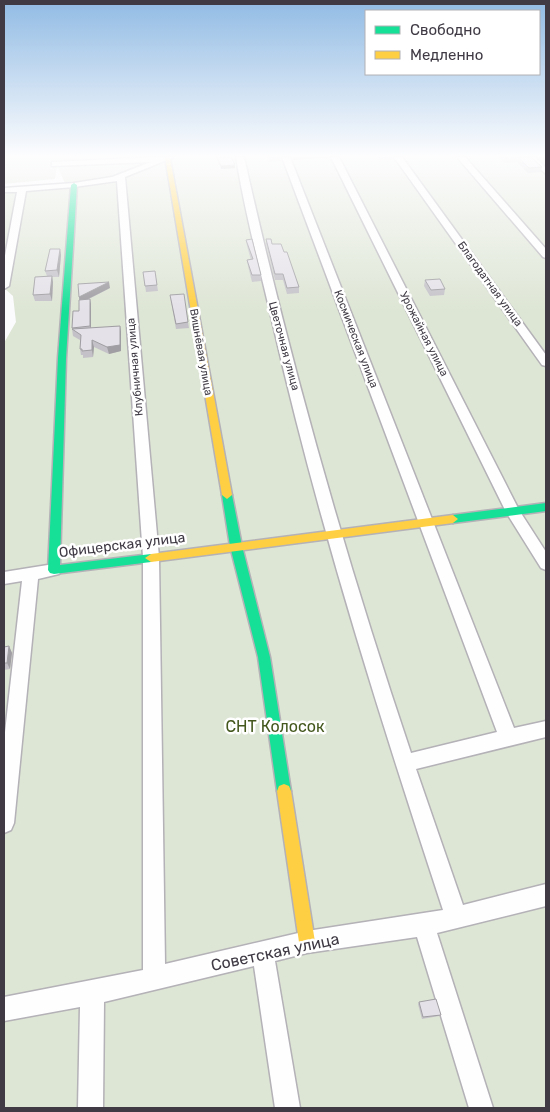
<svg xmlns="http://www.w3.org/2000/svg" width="550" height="1112" viewBox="0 0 550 1112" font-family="Rubik,sans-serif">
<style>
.green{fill:#dde5d4}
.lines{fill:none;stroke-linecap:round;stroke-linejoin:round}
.street-casing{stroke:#b4b1b7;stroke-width:3}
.fast-casing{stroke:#b4b1b7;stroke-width:3}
.slow-casing{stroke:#b4b1b7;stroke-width:3}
.street{fill:#fefeff;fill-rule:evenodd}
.fast{fill:#16e098;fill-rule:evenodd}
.slow{fill:#ffcf43;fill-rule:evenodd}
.wall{fill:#c4c2c8}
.shaded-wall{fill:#a09ea2}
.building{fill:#e4e1e8;stroke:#a09ea2}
.labels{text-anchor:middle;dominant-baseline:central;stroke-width:5;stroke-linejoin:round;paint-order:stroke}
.far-street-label{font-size:11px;fill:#3f3a44;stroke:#fff}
.street-label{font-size:14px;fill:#3f3a44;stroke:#fff}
.near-park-label{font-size:16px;fill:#44581d;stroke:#fff}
.near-street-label{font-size:16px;fill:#3f3a44;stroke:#fff}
</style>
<rect width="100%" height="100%" fill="#fbfafd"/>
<path class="green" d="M4 157H546V1108H4V343L16 322 13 296 4 288V193L67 188 57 165 55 179 4 184Z"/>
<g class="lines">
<g class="street-casing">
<path id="street" d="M157 157H174L125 177 159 557 165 964 307 931 443 910C380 718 319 526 274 329 261 272 245 215 236 157H244C289 359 345 557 411 753L497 732 282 157H290L514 728 546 721V737L416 769 463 905 546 884V906L437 933 493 1108H469L417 937 307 953 275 961 300 1108H275L254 966 104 1002 103 1108H78L80 1007 4 1021V997L143 970V557L117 181 74 187 26 191 9 286 4 289V261L17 192H4V188L74 183 112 177 151 162 52 166V162H55Z
M331 157H339L519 510 546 552V570L541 568 506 512Z
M394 157H402L546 355V366L542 365Z
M457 157H465L546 249V258L543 257Z
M527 157H535L546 168V174Z
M54 564 59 566 62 570 59 574 38 579 14 823 11 830 4 833V741L22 581 4 584V572Z"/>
</g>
<g class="fast-casing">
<path id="fast" d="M74 183 77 185 66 358 60 565 151 554 157 558 151 562 54 574 50 573 48 570 58 358 71 185Z
M227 491 232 495 242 546 270 657 291 791 289 796 284 798 279 796 277 791 258 657 230 546 222 495Z
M546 503V511L453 523 448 519 453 515Z"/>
</g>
<g class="slow-casing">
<path id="slow" d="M165 157 170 158 232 495 227 499 222 495Z
M453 515 458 519 453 523 151 562 145 558 151 554Z
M284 784 289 786 291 791 315 942 313 948 307 950 301 948 299 942 277 791 279 786Z"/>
</g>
<use href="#street" class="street"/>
<use href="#fast" class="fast"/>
<use href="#slow" class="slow"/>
</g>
<path class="wall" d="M216 157H231L235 168 221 169Z
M267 157H282L281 161 268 162Z
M377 157H394L393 159 379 160Z
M499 157H531L542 167 541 172 528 173 517 162 505 163Z
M537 157H546V166Z
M266 239 272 244 284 252 299 287V293L287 294 283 280H275L266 244Z
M246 240 261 275V281L252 282 248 266 247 260H251L247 246Z
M60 249 61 255 59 277H52L53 282 52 301H35L33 295 47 276 45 271Z
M155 271 158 291 146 292 143 272Z
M425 280 445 289 444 295 430 296 424 286Z
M110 288 89 299H90L91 304V328L120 326 121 332V351L109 354 94 347 93 357 83 358V355H81L80 349V340L73 336 72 329V328L79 311V297Z
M170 295 188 322 189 328 176 329Z
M9 646 12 653 10 669 4 670V647Z
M419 1002 441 1015 439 1016 422 1019 418 1004Z"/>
<path class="shaded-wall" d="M293 157H333L293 160Z
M235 165V168L221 169V166Z
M60 249 61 255 59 277 57 270Z
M52 276 53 282 52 301 50 294Z
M109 282 110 288 80 303 79 297Z
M90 299 91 304V331L90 326Z
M120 326 121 332V351L109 354 107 347Z
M92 340 94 347 93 357 92 350Z
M9 646 12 653 10 669 7 663Z"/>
<path class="building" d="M217 157H231L235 165 221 166Z
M518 157H531L542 167 529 168Z
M252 239 261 275H252L247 260 253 259 246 240Z
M266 239H271L272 244H281L284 252H287L299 287 287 288 283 274H275Z
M50 249H60L57 270 45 271Z
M155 271 157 285 145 286 143 272Z
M52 276 50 294 33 295 35 277Z
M440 279 445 289 431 290 425 280Z
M109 282 79 297 78 284Z
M184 294 188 322 176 324 170 295Z
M90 299V326L72 328 73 311H79V300Z
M120 326V345L107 347 92 340V350L82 351V349H80L81 335 72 329Z
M9 646 7 663H4V647Z
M436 999 441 1015 423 1017 419 1002Z"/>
<linearGradient id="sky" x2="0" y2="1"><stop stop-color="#91bbe4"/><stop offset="0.5" stop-color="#fdfdfe"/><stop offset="1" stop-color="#fdfdfe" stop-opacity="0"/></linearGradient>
<rect width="550" height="312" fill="url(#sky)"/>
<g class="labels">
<g class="far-street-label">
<text transform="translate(490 284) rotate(54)">Благодатная улица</text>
<text transform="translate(424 334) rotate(63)">Урожайная улица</text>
<text transform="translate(356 339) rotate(69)">Космическая улица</text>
<text transform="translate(284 346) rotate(75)">Цветочная улица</text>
<text transform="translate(201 352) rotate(80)">Вишнёвая улица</text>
<text transform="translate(135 367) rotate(-95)">Клубничная улица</text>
</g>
<g class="street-label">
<text transform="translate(122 545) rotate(-7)">Офицерская улица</text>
</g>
<g class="near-park-label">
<text x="275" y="726">СНТ Колосок</text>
</g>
<g class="near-street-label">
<text transform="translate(275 952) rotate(-12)">Советская улица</text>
</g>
</g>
<rect width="550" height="1112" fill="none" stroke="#3f3a44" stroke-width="10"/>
<rect x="365" y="10" width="175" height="65" fill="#ffffff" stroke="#b2b0b4"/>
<rect x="375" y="26" width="25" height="8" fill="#16e098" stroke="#b2b0b4"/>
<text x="410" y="35" font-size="15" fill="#3f3a44">Свободно</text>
<rect x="375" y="51" width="25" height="8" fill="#ffcf43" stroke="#b2b0b4"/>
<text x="410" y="60" font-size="15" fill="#3f3a44">Медленно</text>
</svg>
